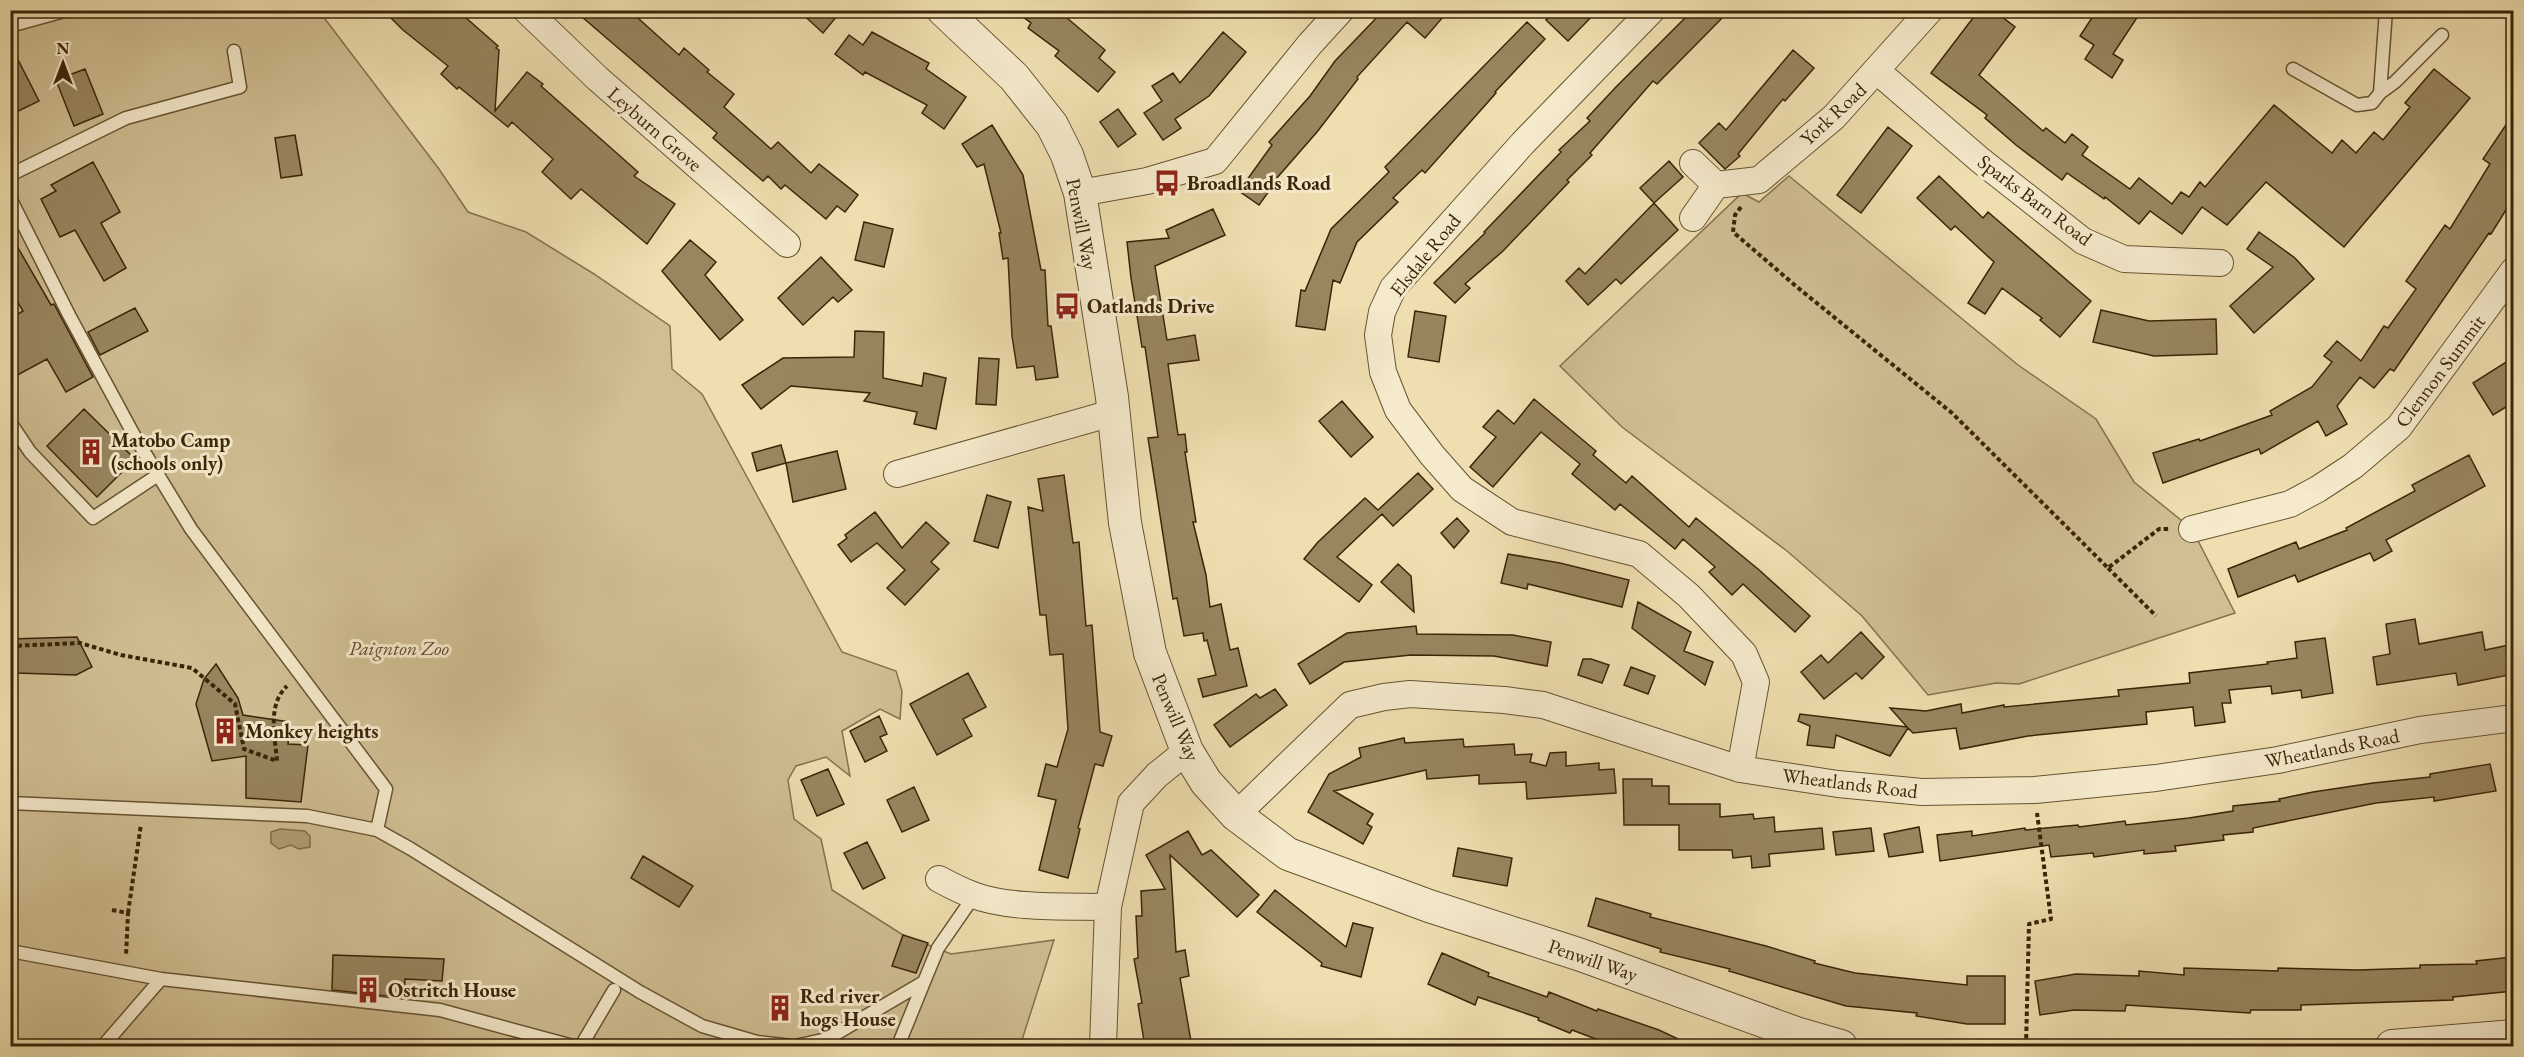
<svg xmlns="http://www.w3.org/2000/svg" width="2524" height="1057" viewBox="0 0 2524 1057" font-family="'EB Garamond',serif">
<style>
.green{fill:#d0bf93;stroke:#85724e;stroke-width:1.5}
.water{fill:#b1a077;stroke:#816f4b;stroke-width:1.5}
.building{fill:#98865f;stroke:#3a2508;stroke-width:1.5}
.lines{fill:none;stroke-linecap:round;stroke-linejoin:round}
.service-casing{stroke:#675432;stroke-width:15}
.minor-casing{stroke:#675432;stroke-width:28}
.tertiary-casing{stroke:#675432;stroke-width:34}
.path{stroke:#3a2508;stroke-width:4;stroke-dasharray:4.5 3;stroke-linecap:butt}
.service{stroke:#f5eacc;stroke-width:12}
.minor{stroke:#f5eacc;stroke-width:26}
.tertiary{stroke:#f5eacc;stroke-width:32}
.labels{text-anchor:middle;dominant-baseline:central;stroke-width:6;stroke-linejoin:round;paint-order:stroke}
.street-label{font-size:20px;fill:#3a2508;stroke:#f5eacc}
.poi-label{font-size:20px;font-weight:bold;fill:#3a2508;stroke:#f5eacc;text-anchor:start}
.park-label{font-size:20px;font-style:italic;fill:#604c2b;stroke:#f5eacc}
</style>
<rect width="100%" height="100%" fill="#efdfb0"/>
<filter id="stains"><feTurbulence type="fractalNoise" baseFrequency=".00333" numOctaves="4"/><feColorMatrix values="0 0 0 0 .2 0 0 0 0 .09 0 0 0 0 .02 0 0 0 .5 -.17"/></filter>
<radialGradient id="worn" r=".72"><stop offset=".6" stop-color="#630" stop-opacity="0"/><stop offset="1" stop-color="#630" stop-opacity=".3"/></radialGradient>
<path class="green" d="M11 11H319L439 169 468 212 526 232 594 274 670 326 672 369 702 394 842 652 896 671 902 691 900 719 880 709 842 731 850 776 826 757 796 766 788 780 794 819 821 839 832 890 903 935 951 954 1054 940 1020 1046H11Z
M1789 176 2018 365 2096 419 2134 482 2192 529 2235 613 2019 684 1996 683 1928 695 1862 616 1787 551 1622 427 1560 366 1742 193 1759 202Z"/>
<path class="water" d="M280 829 305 831 310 836V847L299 849 291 845 279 849 271 843V832Z"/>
<path class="building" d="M383 10H457L498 46 496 48 499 50 495 111 527 72 543 84 541 86 638 172 634 176 675 204 647 244 581 189 571 199 542 172 553 159 512 122 508 127 459 87 457 89 441 74 448 66 403 30Z
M574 10H629L679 55 684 48 709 70 707 72 734 94 724 107 771 149 778 142 811 173 819 164 858 195 845 212 837 206 826 219 785 185 781 189 768 176 763 181 713 138 717 133Z
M798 10H842L823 33Z
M1014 10H1073L1067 18 1105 50 1099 58 1115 72 1098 92 1055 56 1059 51 1028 28 1031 23Z
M1384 10H1449L1425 38 1407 22 1357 77 1358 79 1317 132 1276 179 1277 180 1259 205 1239 191 1272 145 1269 142 1310 96 1335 61Z
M1556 10H1598L1568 41 1546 20Z
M1693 10H1730L1657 84 1653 81 1590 153 1592 155 1567 180 1569 182 1503 251 1465 284 1470 288 1455 303 1434 283 1485 233 1484 232 1561 152 1559 150 1590 121 1587 118 1615 88Z
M1979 10H1993L2015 27 1979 75 2043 131 2046 128 2065 143 2072 134 2088 147 2082 155 2130 189 2139 178 2172 204 2181 192 2189 197 2200 182 2205 187 2274 105 2332 153 2342 140 2356 153 2374 132 2383 140 2410 107 2405 103 2434 69 2470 98 2344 247 2266 182 2227 225 2202 207 2182 234 2150 211 2139 224 2105 197 2104 199 2067 173 2062 180 2016 145 1985 118 1987 115 1931 73Z
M2097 10H2142L2113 54 2123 60 2112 78 2085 59 2094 45 2080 36Z
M1527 22 1545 39 1495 92 1496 93 1425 173 1422 170 1393 198 1398 202 1357 242 1340 283 1333 280 1325 330 1296 326 1301 290 1305 291 1331 229 1389 172 1385 167Z
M872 32 929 63 926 69 966 97 944 129 922 113 927 105 865 72 863 75 835 54 849 35 863 45Z
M1223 32 1246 52 1209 96 1175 119 1181 128 1163 140 1144 113 1162 101 1152 86 1173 73 1180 83Z
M10 44 39 101 10 115Z
M1793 50 1814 68 1785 101 1783 99 1738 154 1740 156 1725 169 1699 143 1719 123 1726 130Z
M85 69 103 114 74 126 56 80Z
M1118 109 1136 134 1118 147 1100 122Z
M2514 113V197L2491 234 2489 233 2394 371 2390 369 2374 388 2360 377 2337 406 2347 424 2326 436 2318 421 2261 454 2259 449 2163 483 2153 453 2199 439 2200 441 2272 415 2270 411 2312 387 2332 362 2324 356 2337 341 2361 361 2384 326 2388 328 2416 289 2406 281 2445 225 2450 229 2490 164 2483 159Z
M992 125 1023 175 1041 270H1045L1048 326H1051L1058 377 1036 380 1034 366 1017 368 1012 336 1008 258 1003 259 999 233H1001L984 164 977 167 962 144Z
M1888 127 1912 146 1861 213 1837 195Z
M295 135 302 175 281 178 275 138Z
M1669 161 1683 177 1654 203 1640 188Z
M93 162 120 212 101 223 126 268 104 281 75 230 60 237 41 199 56 191 51 185Z
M1939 176 1983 218 1988 212 2091 301 2060 337 2040 320 2042 318 2002 288 1985 314 1968 303 1994 262 1955 226 1951 230 1917 198Z
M1654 203 1678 230 1621 284 1616 279 1588 305 1566 281 1579 268 1585 274Z
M1213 209 1225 235 1155 266 1167 340 1195 335 1199 360 1168 364 1178 435 1185 434 1187 452H1185L1196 522H1193L1206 575 1210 607 1221 604 1230 650 1238 648 1247 686 1203 697 1198 679 1216 675 1207 640 1204 641 1203 633 1184 636 1177 598 1173 599 1148 438 1158 437 1145 347H1142L1131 278 1127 242 1169 238 1166 230Z
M864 222 893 229 884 267 855 260Z
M2259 232 2295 258 2314 279 2254 333 2230 306 2273 267 2247 249Z
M10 234 51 305 54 304 93 377 66 392 47 359 10 379V319L23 311 10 289Z
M690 240 716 262 705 275 743 320 720 340 662 271Z
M821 257 852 290 838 302 833 297 803 325 778 298Z
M135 308 148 331 100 355 88 332Z
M2101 310 2149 321 2216 319 2217 354 2154 356 2093 342Z
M1415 311 1446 316 1439 362 1408 357Z
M855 331 884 332 883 378 922 386 924 373 946 378 936 429 914 424 917 412 864 401 870 393 791 386 761 409 742 385 783 358 854 357Z
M2514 357V402L2493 415 2473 383Z
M979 358 999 359 996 405 976 404Z
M1534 399 1596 451 1593 455 1626 483 1632 476 1689 527 1696 518 1758 569 1810 616 1795 632 1743 584 1732 595 1709 572 1715 567 1683 539 1675 549 1620 504 1615 510 1572 474 1580 464 1541 432 1493 487 1470 467 1496 437 1483 427 1498 410 1514 424Z
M1342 401 1373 437 1351 457 1319 421Z
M84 409 135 459 97 497 47 446Z
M781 445 786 463 757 471 752 453Z
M837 451 846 489 793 502 786 463Z
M2469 455 2485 486 2386 540 2392 551 2374 561 2370 553 2298 582 2295 575 2238 597 2228 569 2296 542 2299 549 2347 530 2346 528 2415 491 2412 485Z
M1418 473 1433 489 1393 526 1382 514 1337 557 1372 585 1359 602 1304 559 1318 542 1365 498 1378 510Z
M1064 475 1073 543 1079 542 1086 626 1092 625 1100 732 1112 736 1103 766 1095 764 1078 828 1080 829 1068 878 1039 870 1056 800 1038 796 1046 764 1057 767 1068 729 1063 654 1050 655 1046 615H1040L1028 507 1043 511 1038 479Z
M987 495 1011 502 998 548 974 541Z
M875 512 902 548 926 522 949 543 931 562 939 569 905 605 887 588 905 570 877 543 851 562 838 545 847 538 845 535Z
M1457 518 1469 531 1454 548 1441 533Z
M1508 554 1560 563 1629 580 1622 607 1528 584 1527 589 1501 583Z
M1398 564 1411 576 1414 612 1381 582Z
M1638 602 1691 632 1684 651 1713 662 1705 685 1632 628Z
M2415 619 2419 644 2482 632 2485 650 2514 644V674L2458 685 2456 673 2377 685 2373 657 2390 654 2386 624Z
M1416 626 1417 634 1513 635 1551 642 1547 666 1494 656 1411 655 1344 662 1310 684 1298 664 1347 633Z
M1861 632 1884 657 1862 679 1856 673 1824 699 1801 672 1821 655 1828 663Z
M77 637 92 667 76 675 16 673 10 667V639Z
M2325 638 2333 693 2302 698 2301 690 2272 694 2271 686 2229 690 2231 703H2222L2225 722 2195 726 2193 707 2146 712 2147 724 2028 736 1960 749 1956 728 1913 733 1908 728 1890 756 1836 735 1834 748 1807 745 1810 726 1798 721 1800 714 1907 727 1890 708 1926 711 1961 704 1962 713 2004 705V707L2119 696 2118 690 2190 683 2189 673 2268 664 2267 662 2297 658 2295 642Z
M1583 659H1591L1609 665 1602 683 1578 675Z
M216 664 238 698 243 715 290 722 288 744 308 745 301 802 246 798V756L212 761 196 704 204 679Z
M1631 667 1655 676 1648 694 1624 685Z
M968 673 986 707 963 719 972 736 937 755 910 704Z
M1275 689 1287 705 1230 747 1214 725 1256 694 1260 698Z
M879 716 887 734 880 737 887 751 865 762 850 731Z
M1404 738 1405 743 1463 739 1464 747 1514 744 1515 755 1532 754 1530 762 1546 766 1550 753 1566 752V766L1599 763V770L1614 769 1616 793 1527 799 1526 782 1479 784V775L1427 779 1426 770 1334 791 1373 814 1367 824 1372 827 1363 844 1308 812 1329 774 1361 757 1359 748Z
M2490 764 2496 791 2434 801V797L2376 803 2253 828V832L2223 835 2224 840 2175 846 2176 851 2144 854V850L2094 857 2093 853 2051 857 2049 845 1940 861 1937 835 1972 831V836L2025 828V830L2078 825 2079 827 2125 821 2126 825 2189 818 2233 811V806L2280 801 2279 799 2313 792 2373 783 2430 777V774Z
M828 769 844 804 817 816 801 780Z
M1623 779H1652V786H1669V804H1720V817L1753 814 1754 819 1774 817 1775 832 1822 828 1824 849 1769 854 1770 866 1752 868 1751 856 1733 858 1732 850H1679V825H1624Z
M914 787 929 820 902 832 887 800Z
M1919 827 1923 852 1889 857 1884 834Z
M1871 828 1874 851 1836 855 1833 832Z
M1188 831 1202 855 1211 850 1259 895 1237 917 1170 855 1176 952 1185 950 1189 976 1180 978 1192 1047H1145L1138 1004 1142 1003 1134 959 1138 958 1136 916H1142L1141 891 1165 889 1146 855Z
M867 842 885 878 863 889 844 853Z
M1458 848 1512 858 1507 886 1453 876Z
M643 856 693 886 679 907 631 878Z
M1275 890 1346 947 1353 923 1373 928 1361 977 1321 966 1322 963 1257 912Z
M1596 898 1651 914 1650 917 1766 946 1815 961 1814 963 1855 973 1967 985V976H2005V1024H1967L1916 1016 1917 1013 1846 1006 1729 971 1730 969 1660 952 1661 949 1588 926Z
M903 935 928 943 916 973 892 966Z
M1442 953 1489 973 1488 976 1547 997 1549 992 1597 1011 1598 1009 1659 1030 1695 1047H1617L1572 1030 1570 1033 1538 1020 1539 1018 1478 997 1475 1005 1428 984Z
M333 955 444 959 442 981 405 979 404 998 332 990Z
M2512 957 2514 991 2453 997V1000L2301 1005V1010H2251L2250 1013 2126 1005 2125 1011 2074 1010 2040 1015 2035 981 2076 974 2139 976V971L2184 975V968L2278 971V968L2358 970 2420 968V965L2477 964 2476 961Z"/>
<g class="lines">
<g class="service-casing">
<path id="service" d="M195 10 196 11
M10 26 68 10
M2293 69 2357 105 2372 103 2380 93 2386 10
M2380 93 2395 82 2442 35
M10 175 126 118 240 87 234 51
M10 198 69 315 135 437 191 529 386 789 377 830 411 849 640 992 702 1026 757 1042 792 1046
M10 422 30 452 93 518 158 475
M10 803 307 816 377 830
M10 951 161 979 440 1010 573 1046
M924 982 938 948 974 896
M827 1039 924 982 898 1046
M103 1046 161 979
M581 1046 614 990
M795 1046 827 1039 840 1046"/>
</g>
<g class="minor-casing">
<path id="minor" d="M526 10 597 78 787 244
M1652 10 1523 143 1393 288 1382 312 1378 335 1383 372 1398 410 1432 455 1462 489 1512 522 1639 554 1689 596 1744 654 1756 682 1740 769
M1877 71 1980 160 2083 241 2124 259 2220 263
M1693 163 1716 185
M1080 193 1147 181 1215 161 1310 44 1341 10
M1693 218 1716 185 1759 180 1834 117 1930 10
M897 474 1112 413
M2192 529 2290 504 2318 489 2353 466 2399 427 2514 270
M1236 815 1350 705 1384 697 1410 694 1504 700 1543 705 1740 769 1838 784 1922 792 2035 790 2156 778 2278 760 2420 730 2514 718
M939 879C950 885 961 891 973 895 1009 909 1068 906 1108 907
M1103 1046 1108 907 1131 803 1157 775 1187 751"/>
</g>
<g class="tertiary-casing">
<path id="tertiary" d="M943 10 1014 77 1052 125 1067 155 1080 193 1112 397 1125 523 1150 653 1187 751 1206 782 1236 815 1288 854 1429 906 1581 955 1796 1033 1841 1046
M2392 1046 2514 1036"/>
</g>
<path class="path" d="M1741 207 1735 215 1733 232 1797 287 1952 413 2108 568 2159 529H2170
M2108 568 2156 616
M10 646 80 643 121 655 192 668 235 704 244 749 277 761C275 736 267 705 287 686
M112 910 128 913 126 956
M128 913 141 824
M2026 1046 2029 924 2051 919 2037 813"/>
<use href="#service" class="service"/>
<use href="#minor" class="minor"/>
<use href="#tertiary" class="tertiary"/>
</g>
<defs>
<g id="bus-bare" transform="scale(2.07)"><path d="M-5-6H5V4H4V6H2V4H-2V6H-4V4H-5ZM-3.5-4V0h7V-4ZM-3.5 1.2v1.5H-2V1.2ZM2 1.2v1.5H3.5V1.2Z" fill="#8f2418" stroke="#f5eacc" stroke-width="2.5" paint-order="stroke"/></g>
<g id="building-bare" transform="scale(2.07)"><path d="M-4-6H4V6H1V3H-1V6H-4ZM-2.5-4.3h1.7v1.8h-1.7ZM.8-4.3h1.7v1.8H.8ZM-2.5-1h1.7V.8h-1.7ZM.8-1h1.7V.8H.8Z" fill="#8f2418" stroke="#f5eacc" stroke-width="2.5" paint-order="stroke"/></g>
</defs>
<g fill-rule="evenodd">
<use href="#bus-bare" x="1167" y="183"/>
<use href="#bus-bare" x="1067" y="306"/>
<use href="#building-bare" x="91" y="452"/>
<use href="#building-bare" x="225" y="731"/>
<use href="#building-bare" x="368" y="990"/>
<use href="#building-bare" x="780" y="1008"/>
</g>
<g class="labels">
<g class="street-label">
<text transform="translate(1833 114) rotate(-43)">York Road</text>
<text transform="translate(655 129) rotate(41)">Leyburn Grove</text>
<text transform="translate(2035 200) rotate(37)">Sparks Barn Road</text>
<text transform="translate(1082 224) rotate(79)">Penwill Way</text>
<text transform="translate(1425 255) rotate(-51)">Elsdale Road</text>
<text transform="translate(2440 371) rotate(-53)">Clennon Summit</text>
<text transform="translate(1176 717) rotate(67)">Penwill Way</text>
<text transform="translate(2332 748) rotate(-11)">Wheatlands Road</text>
<text transform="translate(1850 783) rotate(7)">Wheatlands Road</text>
<text transform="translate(1593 960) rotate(19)">Penwill Way</text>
</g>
<g class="poi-label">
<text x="1187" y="183">Broadlands Road</text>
<text x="1087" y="306">Oatlands Drive</text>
<text x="111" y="440">Matobo Camp<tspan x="111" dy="23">(schools only)</tspan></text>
<text x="245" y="731">Monkey heights</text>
<text x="388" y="990">Ostritch House</text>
<text x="800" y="996">Red river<tspan x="800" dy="23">hogs House</tspan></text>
</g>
<g class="park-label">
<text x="399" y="648">Paignton Zoo</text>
</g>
</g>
<rect width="2524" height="1057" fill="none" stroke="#efdfb0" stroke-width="36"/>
<rect x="12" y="12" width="2500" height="1033" fill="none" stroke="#3a2508" stroke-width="3"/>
<rect x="18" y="18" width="2488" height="1021" fill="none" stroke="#3a2508" stroke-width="1.5"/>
<g transform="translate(63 63)" stroke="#f5eacc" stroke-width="4.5" paint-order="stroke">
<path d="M0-4.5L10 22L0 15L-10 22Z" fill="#3a2508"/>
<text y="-9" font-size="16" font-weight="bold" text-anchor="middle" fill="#3a2508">N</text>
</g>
<rect width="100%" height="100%" filter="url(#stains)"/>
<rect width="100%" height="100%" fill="url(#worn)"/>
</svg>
